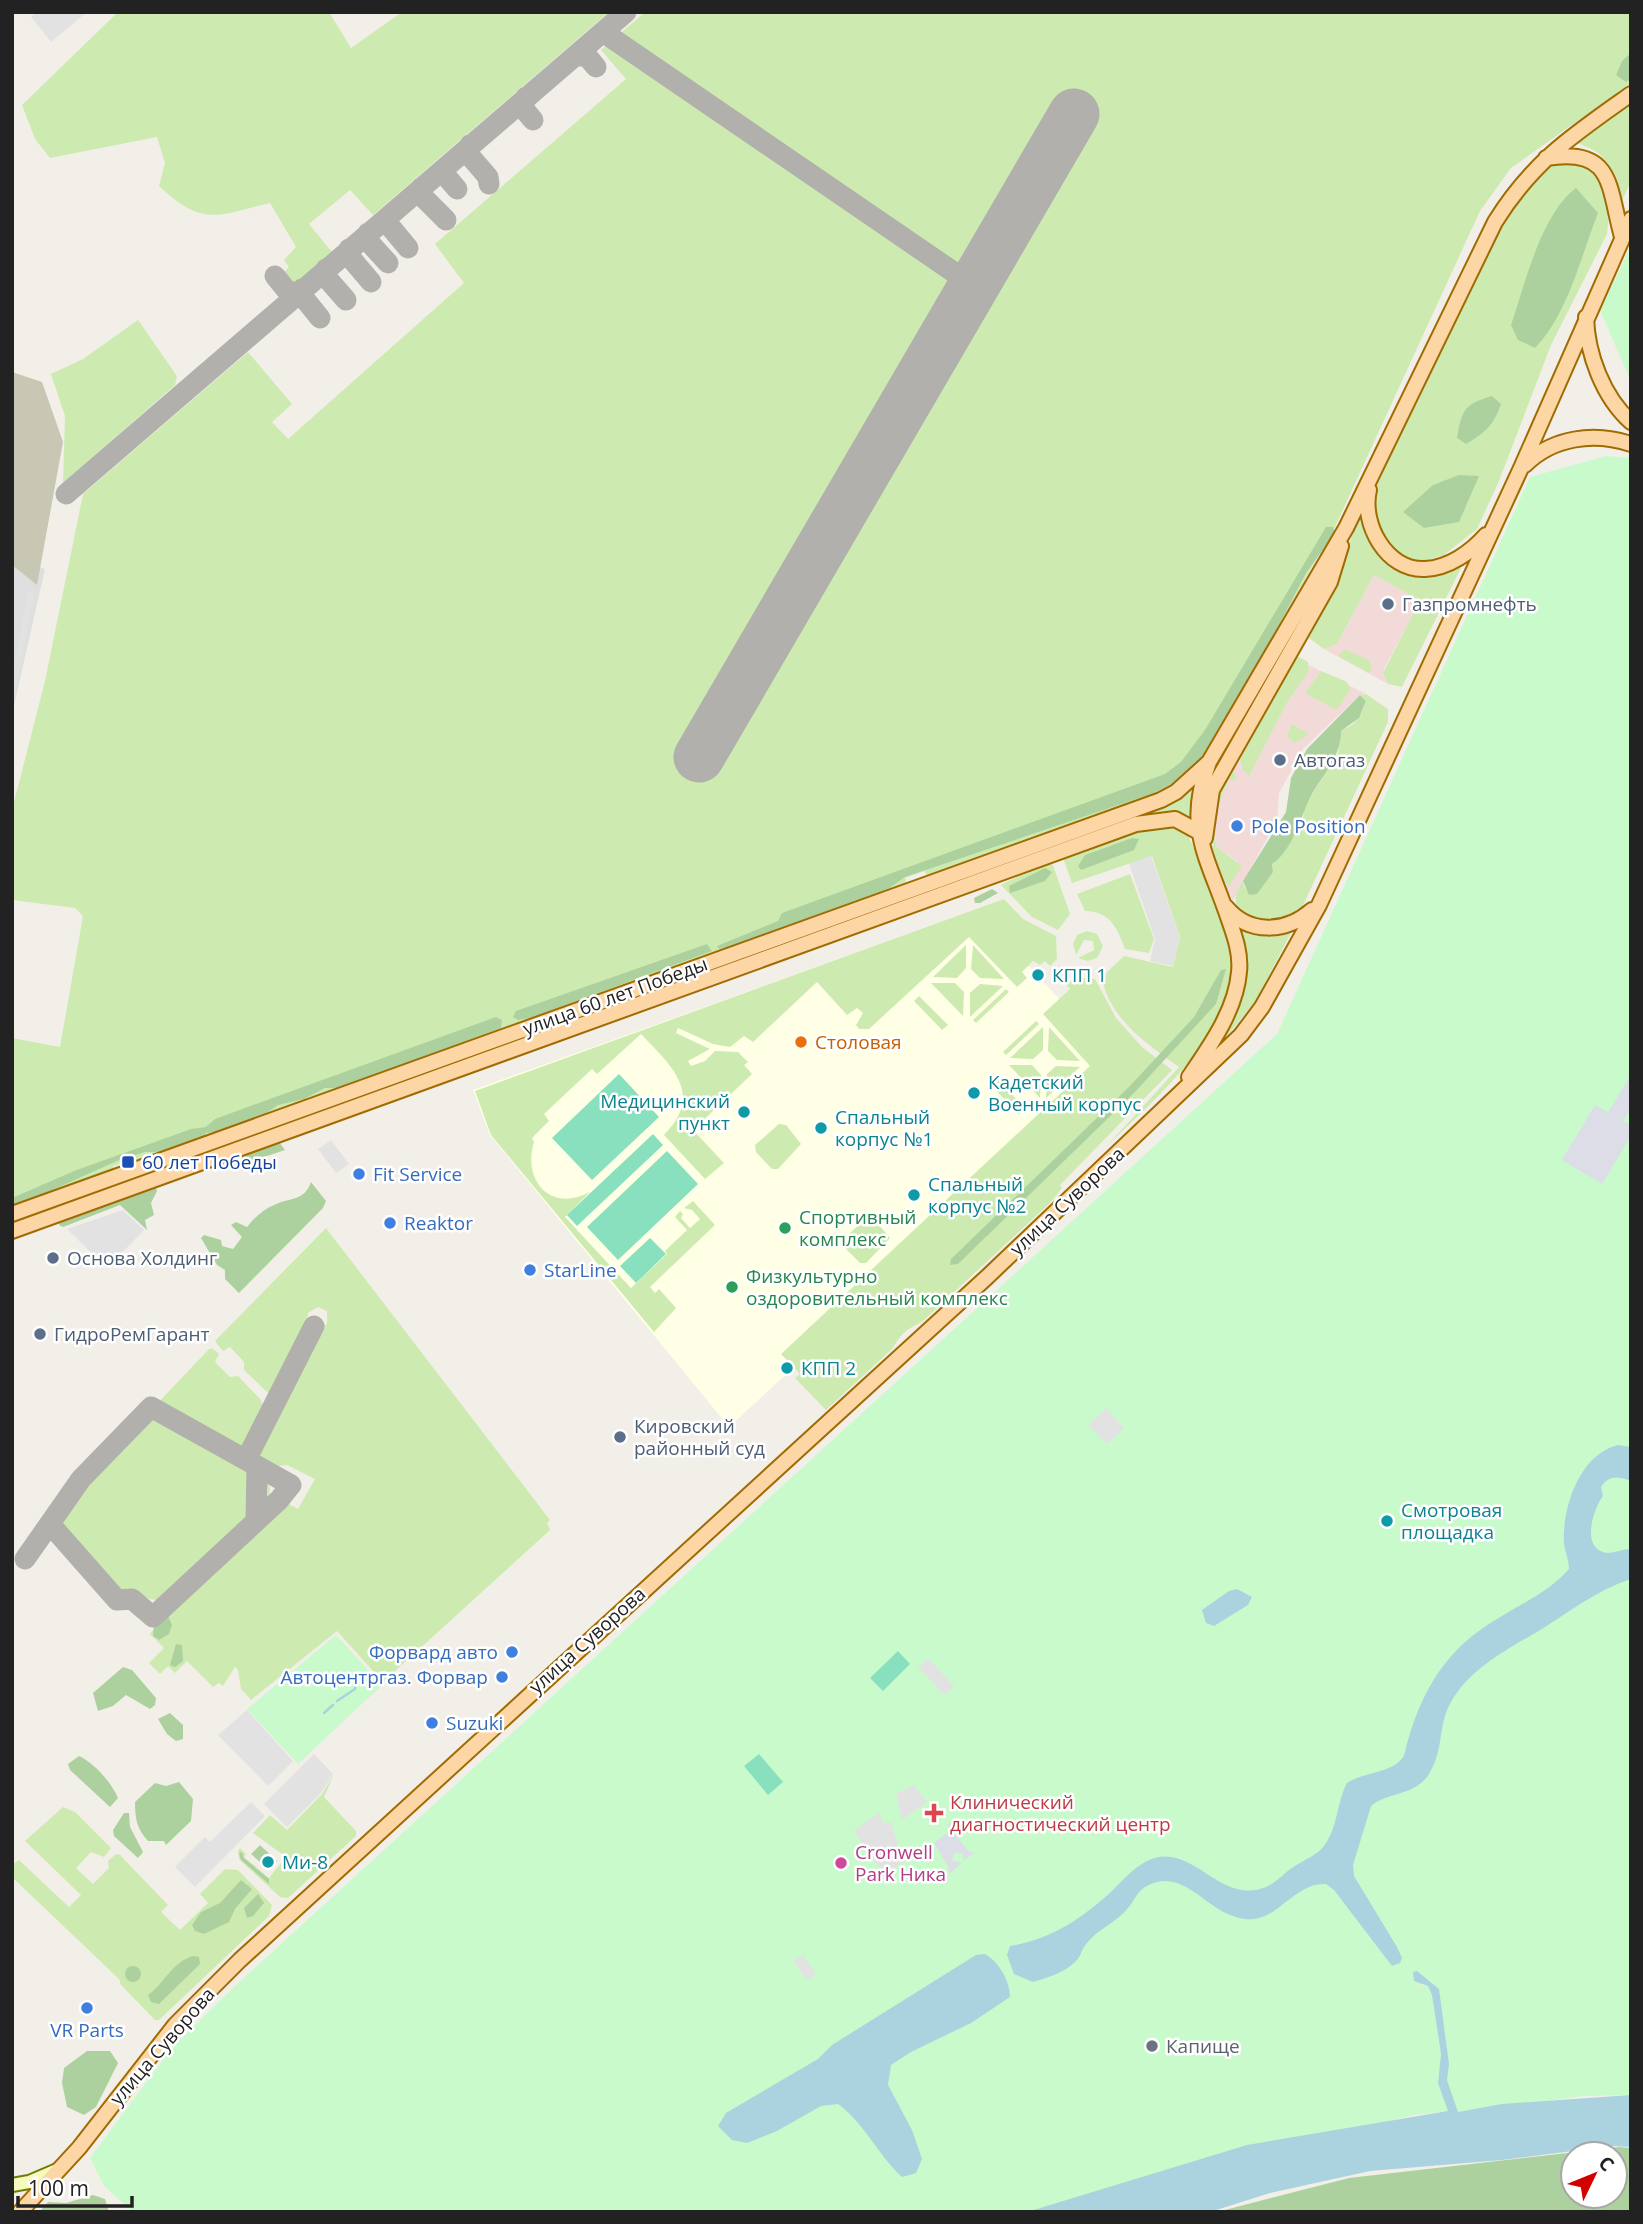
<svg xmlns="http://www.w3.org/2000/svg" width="1643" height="2224" viewBox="0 0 1643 2224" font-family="'Open Sans',sans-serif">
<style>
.residential{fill:#e0dfdf}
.commercial{fill:#f2dad9}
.education{fill:#ffffe5}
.construction{fill:#c7c7b4}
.grass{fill:#cdebb0}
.forest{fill:#add19e;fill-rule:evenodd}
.park{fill:#c8facc}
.pitch{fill:#88e0be}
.parking{fill:#e2e2e2}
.plaza{fill:#dddde8}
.water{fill:#aad3df}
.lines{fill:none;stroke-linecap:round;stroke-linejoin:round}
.stream{stroke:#aad3df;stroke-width:2.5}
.taxiway{stroke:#b1b0ac;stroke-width:21}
.runway{stroke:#b1b0ac;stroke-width:51}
.secondary-casing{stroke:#707d05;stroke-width:16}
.primary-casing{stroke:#a06b00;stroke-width:18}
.secondary{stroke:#f7fabf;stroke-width:12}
.primary{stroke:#fcd6a4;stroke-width:14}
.service-dot{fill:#5c6f8a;stroke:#fff;stroke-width:2.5}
.shop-dot{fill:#3f7fe0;stroke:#fff;stroke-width:2.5}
.culture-dot{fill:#0f9aa8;stroke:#fff;stroke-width:2.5}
.food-dot{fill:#e8710a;stroke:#fff;stroke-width:2.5}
.transit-dot{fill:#1a4fb4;stroke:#fff;stroke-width:2.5}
.leisure-dot{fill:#2e9e5b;stroke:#fff;stroke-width:2.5}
.health-dot{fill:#e0444e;stroke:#fff;stroke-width:2.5}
.hotel-dot{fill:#d1479c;stroke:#fff;stroke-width:2.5}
.worship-dot{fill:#6b7280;stroke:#fff;stroke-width:2.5}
.labels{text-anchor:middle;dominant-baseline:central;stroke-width:5;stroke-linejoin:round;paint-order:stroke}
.service-label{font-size:19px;fill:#4e5e75;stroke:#fff;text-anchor:start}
.shop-label{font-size:19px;fill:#366cbe;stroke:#fff;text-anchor:start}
.culture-label{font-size:19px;fill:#0d838f;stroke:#fff;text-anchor:start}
.street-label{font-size:19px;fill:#222;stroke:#fff}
.food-label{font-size:19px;fill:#c56008;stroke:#fff;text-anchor:start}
.transit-label{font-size:19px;fill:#164399;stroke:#fff;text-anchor:start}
.leisure-label{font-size:19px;fill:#27864d;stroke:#fff;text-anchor:start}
.health-label{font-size:19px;fill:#be3a42;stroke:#fff;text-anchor:start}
.hotel-label{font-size:19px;fill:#b23c85;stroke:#fff;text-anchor:start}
.worship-label{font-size:19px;fill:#5b616d;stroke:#fff;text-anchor:start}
</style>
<rect width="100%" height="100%" fill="#f2efe9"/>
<path class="residential" d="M12 560 45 569 12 714Z"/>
<path class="commercial" d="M1374 575 1421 599 1385 667 1383 673 1388 684 1324 649 1337 644Z
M1309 665 1366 694 1360 695 1303 749 1279 793 1277 820 1233 901 1223 881 1226 885 1238 862 1217 847 1214 829 1216 811 1229 779 1228 769 1240 759 1243 770 1249 775 1287 703 1309 671Z"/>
<path class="education" d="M976 910 1121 1065 729 1427 490 1135 473 1090Z"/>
<path class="construction" d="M12 372 42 382 63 442 37 585 12 565Z"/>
<path class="grass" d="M118 12H329L351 48 402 12H609L373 215 350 190 309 224 332 252 290 288 280 276 289 267 284 260 296 247 270 203C216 216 203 227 159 186L165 163 157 137 50 158 35 139 22 105Z
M645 12H1631V83L1511 168 1480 211 1335 527 1259 659 1178 782 1158 794 947 871 927 875 924 871 905 878 906 882 886 893 154 1158 152 1154 113 1166 114 1169 103 1176 12 1209V1038L60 1047 83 916 75 908 12 900V810L45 681 83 494 248 352 292 404 272 422 288 439 464 283 435 244 626 79 601 50Z
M1631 104V181L1621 203C1621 183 1611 160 1593 150 1587 146 1579 145 1573 140Z
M1563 161 1587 164 1604 189 1609 214 1607 234 1551 345 1499 481 1477 529 1444 555 1423 561 1411 559 1394 549 1376 525 1375 487 1500 225C1515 200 1534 172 1563 161Z
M138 320 177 376 175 385 63 483 65 416 51 374 83 359Z
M1359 516C1374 544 1395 587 1436 576 1445 573 1453 566 1461 568L1402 687 1388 684 1383 673 1420 600 1374 575 1337 644 1324 649 1309 638 1335 584Z
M1328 573 1214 773 1206 783 1216 758Z
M1344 649 1370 661 1372 667 1369 673 1338 656Z
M1299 657 1308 662 1309 671 1287 703 1249 776 1243 770 1240 759 1294 659Z
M1321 671 1347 682 1351 689 1336 710 1305 693Z
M1366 694 1388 709V722L1300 912 1279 921 1248 920C1233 905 1232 899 1243 881L1245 889 1273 872 1272 864 1302 821 1305 806 1338 753 1341 731C1356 724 1361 717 1366 701L1360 695Z
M1292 724 1309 734 1295 743 1287 737Z
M1231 768 1237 778 1235 781 1229 779C1220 802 1210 822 1217 847L1242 866 1229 886C1209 872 1210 819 1216 798 1218 788 1226 778 1231 768Z
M1194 785 1193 821C1160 800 1113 827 1081 839L1079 833Z
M1168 823 1184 829C1197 849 1204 876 1212 899 1220 921 1233 947 1231 971 1226 1041 1151 1102 1105 1148L1179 1067C1148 1045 1108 1018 1102 977L1124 956 1173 967 1180 937 1152 856 1072 883 1063 858 1142 827Z
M1046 862 1053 865 1070 914 1058 930 1032 917 1001 885Z
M1130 874 1154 939 1149 953 1125 949C1117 928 1111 912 1085 911L1077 894Z
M1004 899 1023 919 1056 936 1057 959 1050 966 1045 961 1040 965 1033 961 1022 972 1027 978 1017 987 969 937 869 1029H859L856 1025 863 1013 857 1008 847 1015 817 982 753 1042 744 1036 730 1047 713 1044 678 1028 676 1033 710 1049 688 1061 691 1066 705 1061 715 1051 738 1052 748 1062 744 1065 752 1074 693 1130 724 1163 705 1179 664 1135C705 1093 671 1066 641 1034L597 1074 592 1069 544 1114 549 1121 532 1138 534 1142C522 1181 551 1213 590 1192L565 1217 631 1288 667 1254 665 1251 687 1230 675 1217 680 1211 683 1214 681 1218 690 1228 700 1219 692 1210 684 1208 693 1201 715 1225 650 1287 655 1293 659 1289 676 1308 654 1332 491 1135 475 1091Z
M1241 929 1292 931 1256 1000 1208 1060 1245 957Z
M1087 931 1097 934 1103 946 1097 958 1088 961 1078 958 1094 950 1093 941 1084 940 1076 955 1073 944 1077 935Z
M966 945V968L957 978 933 977Z
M973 945 1004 979 980 978 971 969Z
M1076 977 1095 979 1116 1018 1142 1047 1172 1070 1060 1185 1062 1188 1050 1203 923 1321C904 1331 903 1332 892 1349L826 1410 795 1378 800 1374 781 1354 1090 1066 1043 1014 1070 989 1067 985Z
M931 983H955L964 992 963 1016Z
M980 984 1003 986 970 1017V993Z
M1006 989 1009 992 976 1023 973 1020Z
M919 996 948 1025 942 1030 914 1001Z
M1036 1021 1039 1024 1006 1055 1003 1052Z
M1043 1027V1050L1033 1059 1010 1058Z
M1049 1027 1080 1061 1057 1060 1048 1051Z
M1009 1065H1032L1041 1075 1040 1098Z
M1056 1066 1080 1067 1046 1098 1047 1074Z
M998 1080 1024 1107 1019 1115 992 1086Z
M336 1102 338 1108 225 1149 223 1143Z
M779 1124 786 1125 801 1144 778 1169H772L756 1152 755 1145Z
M205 1149 208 1155 96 1195 94 1189Z
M867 1218 874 1219 890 1238 866 1263H860L844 1247 843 1239Z
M326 1228 550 1520 547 1523 550 1530 383 1682 337 1631 251 1700 241 1689 238 1670 235 1667 223 1686 219 1683 213 1687 187 1661 175 1673 168 1666 160 1674 149 1663 164 1648 150 1634 170 1607 278 1505 285 1502 298 1509 315 1479 287 1465 263 1468 251 1461V1453L316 1330 327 1324V1311L318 1307 308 1313 304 1334 275 1392 268 1393 244 1370V1362L230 1347 223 1351 215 1341Z
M212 1348 219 1354 215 1362 230 1377 238 1376 261 1400 265 1412 246 1444 234 1452 189 1426 170 1410 156 1405 209 1349Z
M155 1419 245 1466C256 1480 250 1507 246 1523L161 1601 113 1592 55 1527C63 1499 127 1424 155 1419Z
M259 1474C277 1485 270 1500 258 1512Z
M334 1774 324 1797 356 1831V1836L288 1898 280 1897 239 1859 238 1851 240 1848 246 1854 244 1857 269 1878 286 1857 253 1833 270 1815 287 1830 322 1794Z
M63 1807 75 1812 111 1848 104 1857 91 1852 76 1868 93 1884 109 1868 108 1861 116 1854 120 1855 168 1905 161 1912 180 1930 208 1903 200 1894 225 1869 238 1870 272 1905 269 1916 159 2020H155L120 1984V1980L12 1877V1865L19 1860 69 1907 81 1895 25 1841Z"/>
<path class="forest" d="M1631 53V79L1626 82 1616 75 1622 61Z
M1576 188 1598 213C1581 256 1568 314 1535 348L1518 340 1511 325C1525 284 1541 214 1576 188Z
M1492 396 1501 404C1494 425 1485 433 1466 444L1457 438C1462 410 1464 404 1492 396Z
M1459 475 1479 476 1459 522 1424 528 1403 512 1433 485Z
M1326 527H1333L1335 533 1306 573 1268 646 1201 760 1188 775 1154 793 905 877 888 889 736 945 719 949 717 946 778 921 782 913 1165 774 1181 762 1205 730Z
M1360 695 1366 701 1359 718 1341 731C1341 762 1315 781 1305 809 1298 827 1289 853 1272 864L1273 872 1257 894 1249 895 1243 881 1286 812 1291 778 1307 749Z
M1132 838 1139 839 1134 850 1081 870 1078 866 1085 855Z
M1045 868 1052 872 1045 881 1010 893 1009 886Z
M992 889 998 893 980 903H975L974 898Z
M707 944 712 951 530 1018 518 1020 513 1017 516 1011Z
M1226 969 1216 1004 1134 1093 958 1264 950 1265 951 1259 1129 1087 1194 1017 1221 970Z
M496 1017 502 1020 501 1028 339 1088H325L304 1099 278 1105 262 1116 231 1129 206 1133 200 1140 157 1152H145L117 1161 12 1208V1198L74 1171 191 1129 206 1127 215 1119Z
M279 1142 285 1150 221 1171 232 1160 240 1163 242 1160 239 1157Z
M311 1182 326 1201 323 1208 239 1293 225 1279V1270L217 1265 201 1238 204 1235 221 1240 222 1246 233 1249 242 1237 231 1225 236 1222 247 1227C254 1218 264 1209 274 1205 290 1197 304 1202 311 1182Z
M151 1187H156L157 1191 151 1203 154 1215 145 1220 147 1230 120 1205 63 1227 59 1225 60 1221Z
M161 1615 168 1616 172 1625 169 1634 159 1640 153 1636 154 1624Z
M176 1644 182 1645 183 1661 175 1667 170 1665Z
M123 1667 132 1670 156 1698 155 1705 150 1709 126 1695 113 1706 98 1711 93 1693Z
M170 1713 183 1725V1739L176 1741 167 1734 158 1719Z
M79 1756C94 1763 112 1783 118 1798L110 1807 70 1770 68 1764Z
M179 1782 193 1799 191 1821 166 1845 164 1841H148C137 1829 135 1819 135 1802L155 1783 166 1786Z
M124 1813H129L130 1827 143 1852 138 1858 114 1836 113 1830Z
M260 1845 277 1861 269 1870 251 1854Z
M242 1852 244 1858 269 1879V1884L241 1860 239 1853Z
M241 1880 252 1889 235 1909 229 1922 204 1934 195 1931 192 1925 201 1912 220 1903Z
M258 1894 264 1903 253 1916 247 1918 244 1908Z
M193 1956 199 1957 200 1964 159 2004 151 2002 148 1995C165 1983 172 1962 193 1956Z
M125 1974a8 8 0 1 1 16 0a8 8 0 1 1-16 0Z
M87 2051H110L118 2063 96 2107 84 2115 67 2107 62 2083 64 2068Z
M1619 2147 1631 2148V2212H1217L1349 2178ZM1573 2154H1615V2196H1573Z
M93 2195 105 2199 109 2212H39L48 2202 66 2203Z"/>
<path class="park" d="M1631 246V382L1600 310Z
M1606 456 1631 458V2095L1585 2096 1458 2112 1447 2080 1446 2037 1431 1980 1419 1985 1428 1986 1432 1995 1441 2054 1438 2083 1449 2111 1414 2115 1027 2212H133L104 2186 90 2158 171 2049 233 1988 1277 1034 1530 477Z
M336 1635 382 1685 298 1764 247 1709Z"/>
<path class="pitch" d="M619 1074 659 1117 592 1180 552 1138Z
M653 1134 663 1145 577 1226 567 1215Z
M667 1151 698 1184 618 1260 587 1227Z
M650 1238 666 1254 636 1283 620 1266Z
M898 1651 910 1664 883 1691 870 1678Z
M759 1754 783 1782 768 1795 744 1766Z"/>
<path class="parking" d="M36 12H87L51 42 31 17Z
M28 592 34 593 14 700 12 675Z
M1151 856 1180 937 1173 966 1150 961 1155 939 1129 864Z
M331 1140 349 1164 336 1173 318 1149Z
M123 1210 144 1230 107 1268 67 1229Z
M1106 1408 1124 1428 1107 1444 1088 1425Z
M928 1658 954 1686 944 1695 918 1667Z
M247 1710 293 1761 268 1786 218 1735Z
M314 1754 333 1774 321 1793 287 1827 264 1804Z
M914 1785 927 1802 902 1820 896 1794Z
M251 1802 265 1816 195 1887 175 1867 205 1837 210 1842Z
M878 1813 885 1824 891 1822 903 1862 892 1871 887 1864 880 1869 854 1831Z
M803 1955 816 1974 807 1980 793 1961Z"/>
<path class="plaza" d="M1631 1075V1109L1623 1121 1631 1126V1136L1602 1184 1562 1160 1595 1105 1608 1112Z
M957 1821 962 1825 957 1831 958 1838 969 1852H974L963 1861V1854L954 1852 952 1861 962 1863 949 1874 948 1866 934 1843 950 1831 948 1824Z"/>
<path class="water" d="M1618 1445 1631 1447V1481C1618 1476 1609 1475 1601 1487L1603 1496C1594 1508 1581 1545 1603 1552 1611 1555 1621 1549 1631 1549V1579C1597 1590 1572 1610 1542 1629 1510 1648 1470 1668 1451 1702 1437 1726 1445 1751 1427 1777 1412 1796 1388 1792 1371 1806L1353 1865 1354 1876 1397 1947 1402 1958 1400 1963 1392 1966 1334 1890 1326 1884C1292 1883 1278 1923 1245 1919 1206 1915 1185 1864 1145 1887 1137 1892 1134 1901 1128 1908 1117 1922 1098 1929 1087 1943 1082 1948 1081 1956 1076 1961 1064 1973 1049 1977 1033 1982L1014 1974 1007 1955 1010 1946C1052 1939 1081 1919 1112 1891 1122 1881 1135 1866 1149 1860 1193 1841 1219 1906 1266 1887 1276 1883 1284 1873 1292 1868 1304 1859 1318 1856 1326 1843 1338 1825 1337 1802 1347 1783 1365 1771 1392 1774 1404 1756 1417 1701 1440 1655 1489 1624 1516 1606 1547 1594 1569 1569 1569 1560 1565 1552 1564 1543 1562 1507 1580 1454 1618 1445Z
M1237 1589 1252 1597 1248 1605 1214 1626 1206 1623 1202 1610 1229 1591Z
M985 1954C999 1962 1010 1981 1010 1997L971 2023 911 2052 891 2065 888 2085 912 2130 922 2159 916 2173 902 2177C878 2155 865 2124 838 2104L821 2106 777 2131 747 2143 732 2140 718 2126 726 2113 818 2059 832 2045 976 1955Z
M1417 1971 1439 1989 1449 2064 1447 2080 1458 2112 1502 2104 1631 2095V2147L1612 2146 1502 2160 1370 2171 1270 2193 1210 2212H1027L1247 2145 1448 2111 1438 2083 1441 2054 1432 1995 1428 1986 1414 1981 1413 1972Z"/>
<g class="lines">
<path class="stream" d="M337 1701 355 1689V1674
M324 1713 333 1705"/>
<path class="taxiway" d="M603 32 974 286
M574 57 586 55 596 67
M526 97 523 108 533 120
M470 145 469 155 488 177 489 184
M445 168V175L457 189
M421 188 422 196 446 220
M389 216 388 224 408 248
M368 233V241L388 263
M349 249V256L371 282
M326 269V277L346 300
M275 276 288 292H299
M302 289 303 297 320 318
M66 494 626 12
M246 1460 314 1326
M256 1521 257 1466
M25 1559 81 1479 151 1407 291 1485 279 1500 153 1617 132 1599 117 1600 50 1524"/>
<path class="runway" d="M699 757 1074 114"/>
<g class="secondary-casing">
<path id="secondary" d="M12 2185 29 2182 57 2170"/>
</g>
<g class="primary-casing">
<path id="primary" d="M1546 158C1614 147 1608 186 1622 237
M1586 317C1587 354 1603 397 1631 422
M1525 465C1553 437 1594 432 1631 444
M1369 490C1361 523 1386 571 1425 569 1449 568 1471 552 1486 535
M1205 838 1212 790 1330 582 1341 546
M1226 907C1249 935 1286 933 1312 910
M1189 1077C1210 1046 1236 1010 1239 972 1241 954 1235 937 1229 920 1208 857 1184 829 1209 762L1346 528 1495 222C1533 161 1573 135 1631 94
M12 1214 1161 800 1176 792 1209 762
M12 1231 1136 824 1175 819 1197 831
M20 2212 79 2148 175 2025 240 1960 986 1278 1241 1035 1262 1007 1319 905 1521 468 1631 219"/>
</g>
<use href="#secondary" class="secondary"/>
<use href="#primary" class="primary"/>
</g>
<g class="service-dot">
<circle cx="1388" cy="604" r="7"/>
<circle cx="1280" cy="760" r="7"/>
<circle cx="53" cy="1258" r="7"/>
<circle cx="40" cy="1334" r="7"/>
<circle cx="620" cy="1437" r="7"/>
</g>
<g class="shop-dot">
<circle cx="1237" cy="826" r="7"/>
<circle cx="359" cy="1174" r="7"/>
<circle cx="390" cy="1223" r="7"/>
<circle cx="530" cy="1270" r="7"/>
<circle cx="512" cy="1652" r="7"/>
<circle cx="502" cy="1677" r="7"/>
<circle cx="432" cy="1723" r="7"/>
<circle cx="87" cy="2008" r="7"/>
</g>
<g class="culture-dot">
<circle cx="1038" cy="975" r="7"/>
<circle cx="974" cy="1093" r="7"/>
<circle cx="744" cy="1112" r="7"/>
<circle cx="821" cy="1128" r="7"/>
<circle cx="914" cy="1195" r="7"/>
<circle cx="787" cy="1368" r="7"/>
<circle cx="1387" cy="1521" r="7"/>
<circle cx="268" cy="1862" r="7"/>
</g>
<circle class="food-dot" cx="801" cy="1042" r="7"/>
<rect class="transit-dot" x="121" y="1155" width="14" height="14" rx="3.5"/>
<g class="leisure-dot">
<circle cx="785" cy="1228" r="7"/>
<circle cx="732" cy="1287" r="7"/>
</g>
<path class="health-dot" d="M930.5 1802.5h7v7h7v7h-7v7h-7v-7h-7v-7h7z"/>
<circle class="hotel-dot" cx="841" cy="1863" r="7"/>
<circle class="worship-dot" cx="1152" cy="2046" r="7"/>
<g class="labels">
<g class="service-label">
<text x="1402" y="604">Газпромнефть</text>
<text x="1294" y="760">Автогаз</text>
<text x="67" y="1258">Основа Холдинг</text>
<text x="54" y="1334">ГидроРемГарант</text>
<text x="634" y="1426">Кировский<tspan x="634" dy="22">районный суд</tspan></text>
</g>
<g class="shop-label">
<text x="1251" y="826">Pole Position</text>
<text x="373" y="1174">Fit Service</text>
<text x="404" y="1223">Reaktor</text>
<text x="544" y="1270">StarLine</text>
<text x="498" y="1652" text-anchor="end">Форвард авто</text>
<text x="488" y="1677" text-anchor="end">Автоцентргаз. Форвар</text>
<text x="446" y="1723">Suzuki</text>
<text x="87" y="2030" text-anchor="middle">VR Parts</text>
</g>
<g class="culture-label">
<text x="1052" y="975">КПП 1</text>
<text x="988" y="1082">Кадетский<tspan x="988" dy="22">Военный корпус</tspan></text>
<text x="730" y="1101" text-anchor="end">Медицинский<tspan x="730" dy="22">пункт</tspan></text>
<text x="835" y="1117">Спальный<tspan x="835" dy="22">корпус №1</tspan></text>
<text x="928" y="1184">Спальный<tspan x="928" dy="22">корпус №2</tspan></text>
<text x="801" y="1368">КПП 2</text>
<text x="1401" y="1510">Смотровая<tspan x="1401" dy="22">площадка</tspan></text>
<text x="282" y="1862">Ми-8</text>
</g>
<g class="street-label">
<text transform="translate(615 996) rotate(-20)">улица 60 лет Победы</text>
<text transform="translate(1067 1201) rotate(-43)">улица Суворова</text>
<text transform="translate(587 1640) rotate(-42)">улица Суворова</text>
<text transform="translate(162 2046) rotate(-49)">улица Суворова</text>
</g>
<g class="food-label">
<text x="815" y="1042">Столовая</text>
</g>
<g class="transit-label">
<text x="142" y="1162">60 лет Победы</text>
</g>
<g class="leisure-label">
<text x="799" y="1217">Спортивный<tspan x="799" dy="22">комплекс</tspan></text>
<text x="746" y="1276">Физкультурно<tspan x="746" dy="22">оздоровительный комплекс</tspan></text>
</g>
<g class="health-label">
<text x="950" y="1802">Клинический<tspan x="950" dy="22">диагностический центр</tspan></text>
</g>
<g class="hotel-label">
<text x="855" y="1852">Cronwell<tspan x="855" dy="22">Park Ника</tspan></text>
</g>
<g class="worship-label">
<text x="1166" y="2046">Капище</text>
</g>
</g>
<rect width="1643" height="2224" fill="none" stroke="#222222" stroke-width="28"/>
<g transform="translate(1594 2175) rotate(47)"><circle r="33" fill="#ffffff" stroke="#a7a7a7" stroke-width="2"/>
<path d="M0-5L12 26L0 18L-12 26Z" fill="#d40000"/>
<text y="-10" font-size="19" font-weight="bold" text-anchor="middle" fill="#222222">С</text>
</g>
<path d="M18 2196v10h114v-10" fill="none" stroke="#222222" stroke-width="3.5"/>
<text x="28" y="2196" font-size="21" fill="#222222" stroke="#ffffff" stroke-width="5" paint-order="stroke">100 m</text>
</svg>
